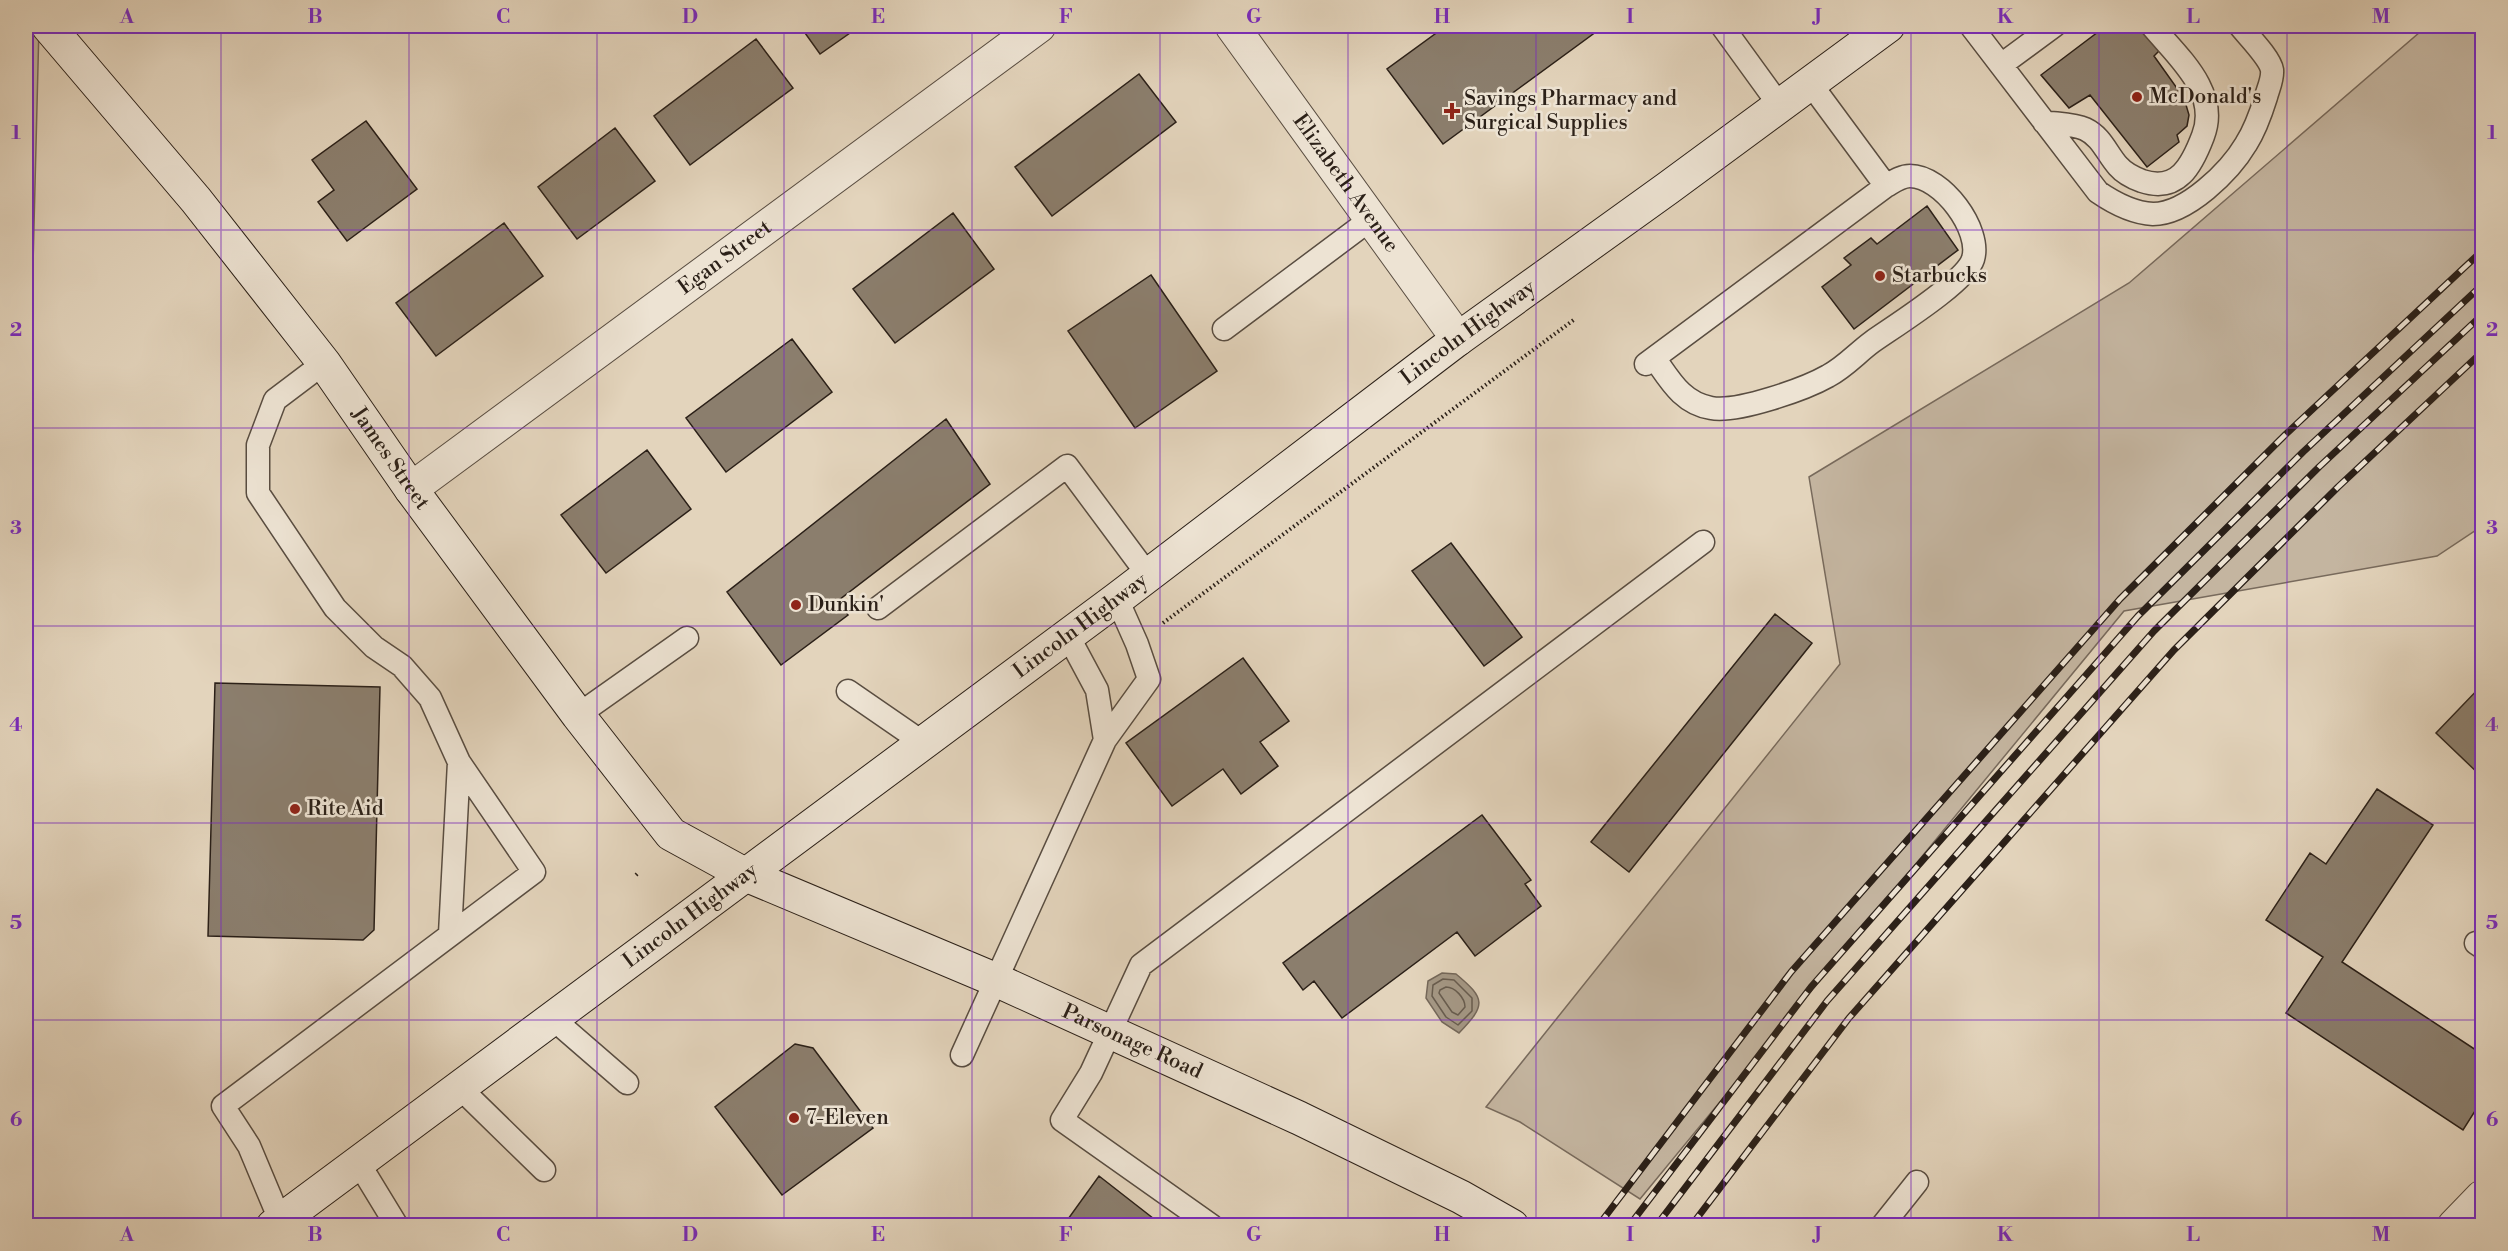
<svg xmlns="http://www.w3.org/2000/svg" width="2508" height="1251" viewBox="0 0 2508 1251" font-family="'Libre Bodoni',serif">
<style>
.green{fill:#c4b5a0;stroke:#786a5c;stroke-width:1.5}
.water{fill:#a49784;stroke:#746759;stroke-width:1.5}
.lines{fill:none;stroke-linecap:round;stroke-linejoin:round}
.shore{stroke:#685c4e;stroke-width:1.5}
.building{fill:#8b7e6d;stroke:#2b2018;stroke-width:1.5}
.lane-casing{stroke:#594d41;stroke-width:25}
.street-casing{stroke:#594d41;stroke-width:35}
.secondary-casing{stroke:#2b2018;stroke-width:35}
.path{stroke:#2b2018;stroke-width:4;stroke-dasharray:1.5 3;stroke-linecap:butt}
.lane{stroke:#ede3d3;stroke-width:22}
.street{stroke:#ede3d3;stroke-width:33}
.secondary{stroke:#ede3d3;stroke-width:33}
.rail-casing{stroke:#2b2018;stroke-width:7}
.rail{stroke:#ede3d3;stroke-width:4.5;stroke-dasharray:14;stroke-linecap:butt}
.grid{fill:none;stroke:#7b2cbf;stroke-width:1.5;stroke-opacity:0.55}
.poi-dot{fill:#8f2418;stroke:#ede3d3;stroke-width:2}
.labels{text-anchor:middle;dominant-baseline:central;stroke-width:5;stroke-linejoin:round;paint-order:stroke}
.poi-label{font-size:21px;fill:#2b2018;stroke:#ede3d3;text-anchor:start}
.street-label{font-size:21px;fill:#2b2018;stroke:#ede3d3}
.neatline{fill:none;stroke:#7b2cbf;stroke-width:2}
.grid-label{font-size:20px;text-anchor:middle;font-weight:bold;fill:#7b2cbf}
</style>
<rect width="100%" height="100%" fill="#e3d4bc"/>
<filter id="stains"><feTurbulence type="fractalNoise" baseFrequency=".00333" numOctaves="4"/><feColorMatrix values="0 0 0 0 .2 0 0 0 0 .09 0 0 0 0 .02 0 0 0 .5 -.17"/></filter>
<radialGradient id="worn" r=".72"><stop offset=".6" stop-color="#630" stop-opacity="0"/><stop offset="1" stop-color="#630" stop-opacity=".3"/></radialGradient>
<path class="green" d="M26 26H39L26 545Z
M2427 26H2482V526L2437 556 2124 611 1640 1199 1520 1122 1486 1107 1840 664 1809 477 2129 283Z"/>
<path class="water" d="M1442 973 1456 974C1486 999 1486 1005 1459 1033L1442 1022 1426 998 1428 981Z"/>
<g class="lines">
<path class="shore" d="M1443 979 1454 980 1472 998V1011L1458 1025 1446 1017 1432 996 1433 985Z
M1446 987C1455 987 1465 998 1465 1007L1458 1015 1452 1012 1439 993 1440 990Z"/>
</g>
<path class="building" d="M800 26H860L820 54Z
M1446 26H1604L1443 144 1387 69Z
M2106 26H2130L2132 29 2139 26 2159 51 2154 56 2184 98 2189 115 2187 126 2177 135 2179 142 2147 167 2090 95 2069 108 2041 75Z
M756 39 793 88 690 165 654 116Z
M1139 74 1176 122 1052 216 1015 167Z
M366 121 417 189 347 241 318 202 334 190 312 160Z
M615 128 655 181 577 239 538 187Z
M1927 206 1958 250 1854 329 1822 287 1851 265 1844 258 1871 238 1877 244Z
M953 213 994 269 895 343 853 289Z
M504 223 543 276 436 356 396 303Z
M1151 275 1217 371 1135 428 1068 331Z
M792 339 832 392 726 472 686 418Z
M946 419 990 484 839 600 848 615 781 665 727 592Z
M647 450 691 509 606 573 561 515Z
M1451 543 1522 637 1484 666 1412 571Z
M1775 614 1812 643 1629 872 1591 842Z
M1243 658 1289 721 1260 742 1278 766 1241 794 1223 769 1172 806 1126 743Z
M215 683 380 687 374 930 363 940 208 936Z
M2482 685V777L2436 733Z
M2377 789 2433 825 2342 962 2482 1054V1100L2463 1130 2286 1013 2323 957 2266 920 2310 853 2326 864Z
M1482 815 1531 880 1525 884 1541 906 1475 956 1457 932 1342 1018 1314 981 1303 990 1283 963Z
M795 1044 813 1048 873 1128 782 1195 715 1107Z
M1099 1176 1163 1226H1063Z"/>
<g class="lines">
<g class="lane-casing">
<path id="lane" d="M1722 26 1780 106
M1971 26 2098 192C2114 203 2132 213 2153 214 2187 214 2230 171 2246 144 2255 130 2261 113 2266 97 2268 89 2273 79 2272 70 2270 58 2248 36 2240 26
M2001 65 2054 26
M2044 122C2056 124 2074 124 2085 129 2102 137 2107 154 2118 166 2124 173 2134 178 2142 181 2178 193 2192 165 2203 136 2220 92 2178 57 2152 26
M1224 329 1371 219
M1655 359C1670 380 1682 403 1711 408 1737 413 1805 389 1828 376 1845 367 1857 353 1872 342 1893 327 1966 282 1973 259 1982 230 1942 176 1910 176 1901 176 1893 182 1886 186
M1646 364 1886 186 1810 83
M878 608 1067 466 1148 575
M1067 634 1097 690 1105 740
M848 691 922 742
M578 715 687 638
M450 934 459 762
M2476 943 2482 947
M552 1018 627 1083
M962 1055 1105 740 1149 679 1137 644 1117 599
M459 1087 544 1170
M358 1162 397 1226
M280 1220 249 1146 223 1106 534 872 459 762 430 698 402 666 374 647 335 608 258 493V445L275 400 324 363
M1212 1226 1062 1120 1091 1073 1141 965 1703 542
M1882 1226 1917 1182"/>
</g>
<g class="street-casing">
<g id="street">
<path id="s1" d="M1232 26 1458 339"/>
<path id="s2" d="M411 489 1039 26"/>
<path d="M2454 1226 2482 1197"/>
</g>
</g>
<g class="secondary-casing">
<g id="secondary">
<path id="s3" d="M48 26 196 200 324 363 411 489 578 715 671 834 744 874 996 980 1299 1118 1461 1197 1512 1226"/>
<path id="s4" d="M273 1226 1117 599 1458 339 1668 188 1888 26"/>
</g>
</g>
<path class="path" d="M1163 623 1575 319
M636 875 639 872"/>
<use href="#lane" class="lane"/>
<use href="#street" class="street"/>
<use href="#secondary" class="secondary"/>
<g class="rail-casing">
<path id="rail" d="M1598 1226 1791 972 2120 599 2286 434 2482 251
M1629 1226 1811 987 2138 616 2303 452 2482 285
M1656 1226 1827 1001 2154 631 2319 467 2482 315
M1691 1226 1849 1018 2174 650 2338 487 2482 352"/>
</g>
<use href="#rail" class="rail"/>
</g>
<path class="grid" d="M221 26V1226M409 26V1226M597 26V1226M784 26V1226M972 26V1226M1160 26V1226M1348 26V1226M1536 26V1226M1724 26V1226M1911 26V1226M2099 26V1226M2287 26V1226M26 230H2482M26 428H2482M26 626H2482M26 823H2482M26 1020H2482"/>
<g class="poi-dot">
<circle cx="2137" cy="97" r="6"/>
<path d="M1449 102h6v6h6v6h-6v6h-6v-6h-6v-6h6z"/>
<circle cx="1880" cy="276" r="6"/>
<circle cx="796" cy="605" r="6"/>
<circle cx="295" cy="809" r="6"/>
<circle cx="794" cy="1118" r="6"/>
</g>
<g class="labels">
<g class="poi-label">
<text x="2149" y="97">McDonald's</text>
<text x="1464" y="99">Savings Pharmacy and<tspan x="1464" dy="24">Surgical Supplies</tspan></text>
<text x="1892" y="276">Starbucks</text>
<text x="808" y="605">Dunkin'</text>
<text x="307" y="809">Rite Aid</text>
<text x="806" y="1118">7-Eleven</text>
</g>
<g class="street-label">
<text stroke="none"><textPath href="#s1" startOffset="194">Elizabeth Avenue</textPath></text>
<text stroke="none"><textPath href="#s2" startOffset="390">Egan Street</textPath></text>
<text stroke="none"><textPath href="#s4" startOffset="1492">Lincoln Highway</textPath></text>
<text stroke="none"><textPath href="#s3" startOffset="552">James Street</textPath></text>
<text stroke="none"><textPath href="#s4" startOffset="1006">Lincoln Highway</textPath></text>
<text stroke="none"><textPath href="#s4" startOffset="520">Lincoln Highway</textPath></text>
<text stroke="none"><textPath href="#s3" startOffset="1527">Parsonage Road</textPath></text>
</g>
</g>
<rect width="2508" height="1251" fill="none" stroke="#e3d4bc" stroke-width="66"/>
<rect x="33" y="33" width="2442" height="1185" class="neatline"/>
<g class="grid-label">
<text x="127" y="23">A</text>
<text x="315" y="23">B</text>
<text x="503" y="23">C</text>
<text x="690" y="23">D</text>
<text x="878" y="23">E</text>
<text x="1066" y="23">F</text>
<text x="1254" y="23">G</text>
<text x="1442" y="23">H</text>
<text x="1630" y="23">I</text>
<text x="1818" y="23">J</text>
<text x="2005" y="23">K</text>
<text x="2193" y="23">L</text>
<text x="2381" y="23">M</text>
<text x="16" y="139">1</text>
<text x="2492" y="139">1</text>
<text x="16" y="336">2</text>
<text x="2492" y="336">2</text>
<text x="16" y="534">3</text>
<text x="2492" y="534">3</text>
<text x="16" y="731">4</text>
<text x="2492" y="731">4</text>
<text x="16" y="929">5</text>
<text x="2492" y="929">5</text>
<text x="16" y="1126">6</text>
<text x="2492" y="1126">6</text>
<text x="127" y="1241">A</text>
<text x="315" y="1241">B</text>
<text x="503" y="1241">C</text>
<text x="690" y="1241">D</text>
<text x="878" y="1241">E</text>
<text x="1066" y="1241">F</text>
<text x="1254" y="1241">G</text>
<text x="1442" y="1241">H</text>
<text x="1630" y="1241">I</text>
<text x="1818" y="1241">J</text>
<text x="2005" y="1241">K</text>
<text x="2193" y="1241">L</text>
<text x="2381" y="1241">M</text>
</g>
<rect width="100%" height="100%" filter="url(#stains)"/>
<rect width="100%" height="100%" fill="url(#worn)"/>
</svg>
